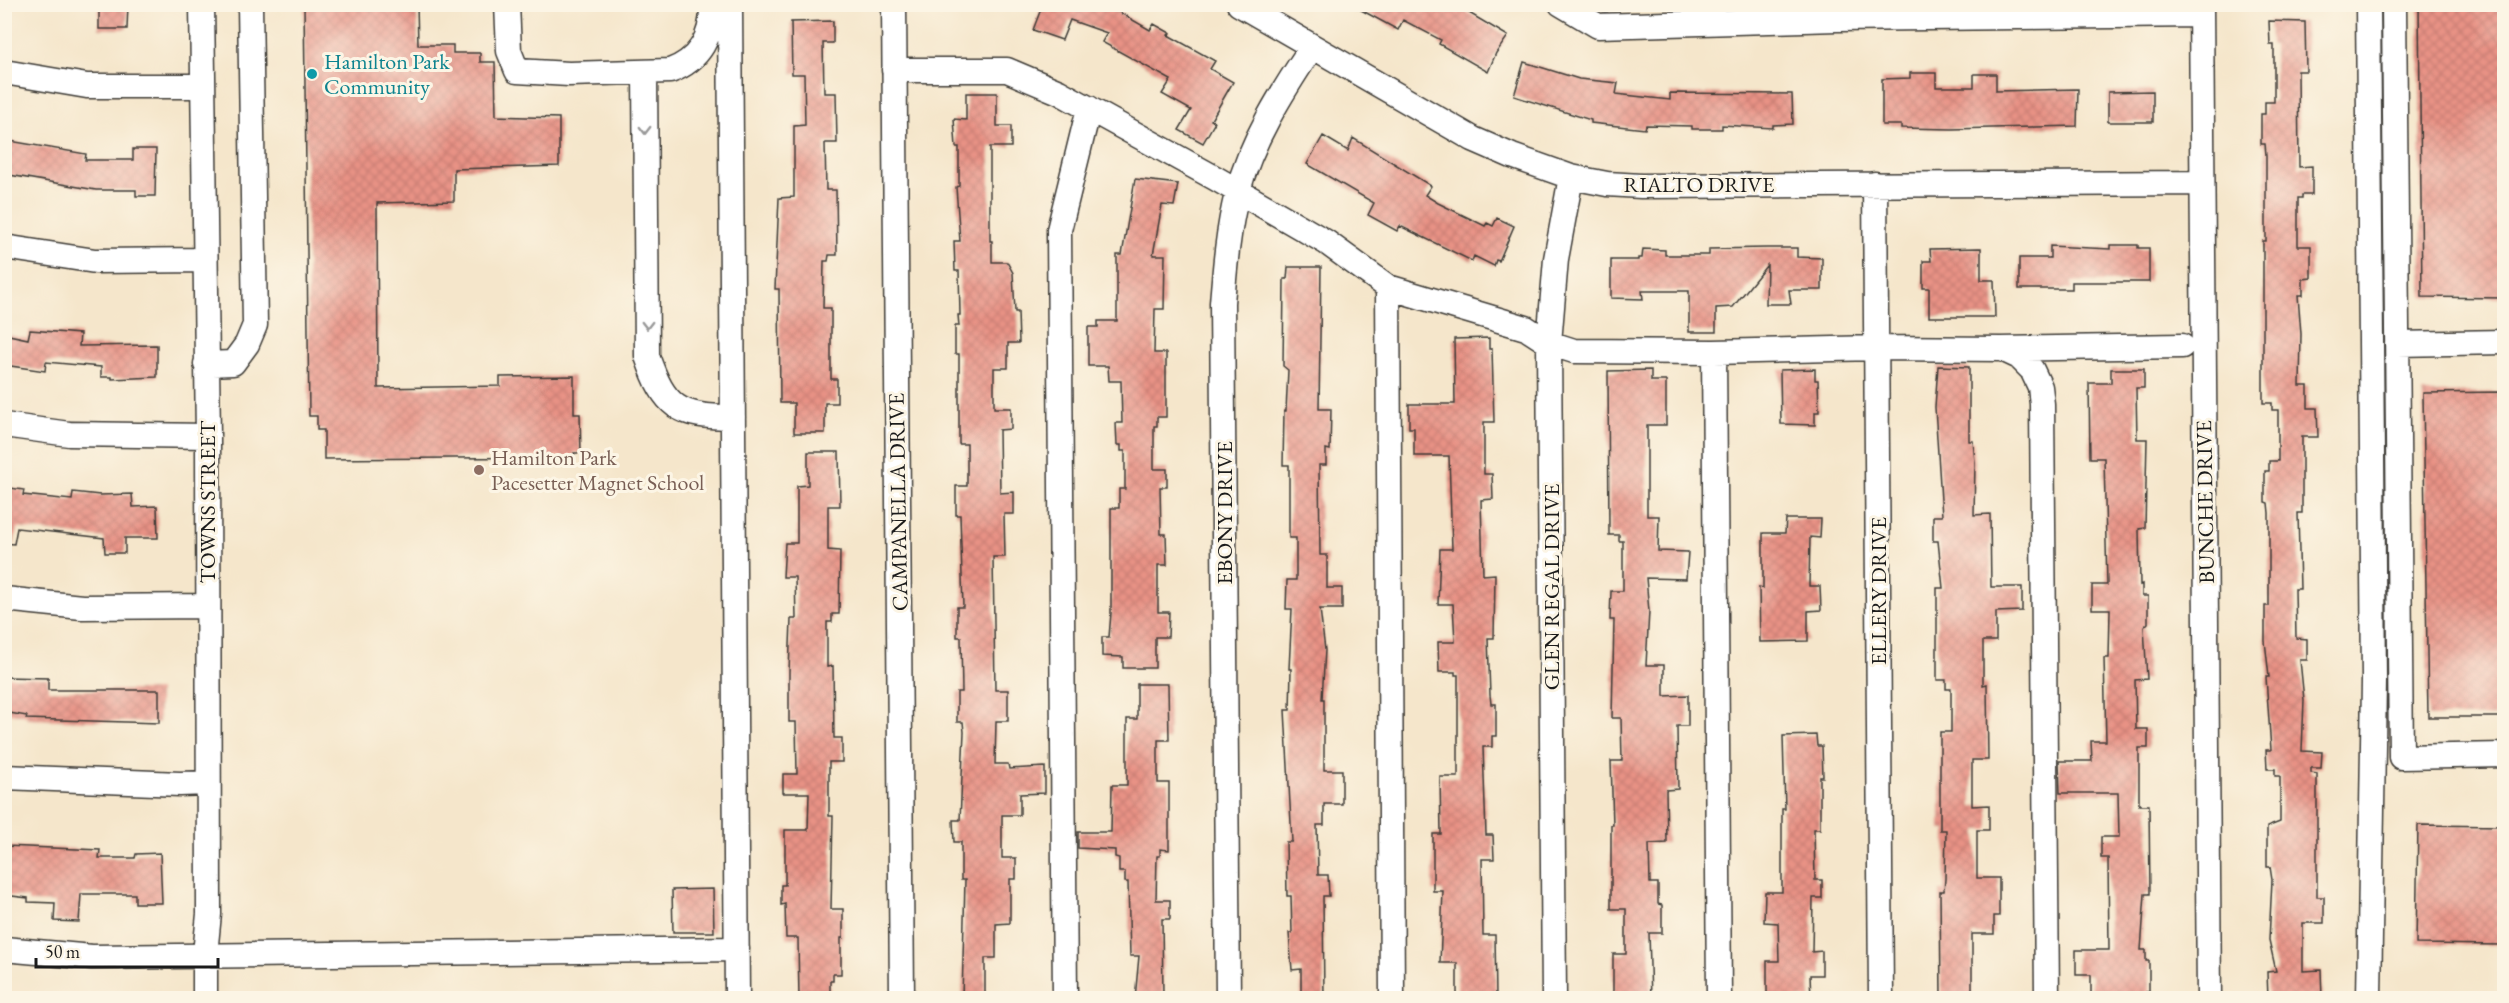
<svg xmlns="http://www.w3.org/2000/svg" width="2509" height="1003" viewBox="0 0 2509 1003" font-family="'EB Garamond',serif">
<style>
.building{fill:url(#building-cross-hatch)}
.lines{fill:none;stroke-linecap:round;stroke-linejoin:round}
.minor-casing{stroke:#3d3a36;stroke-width:27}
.minor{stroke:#fff;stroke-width:24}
.oneway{stroke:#999}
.culture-dot{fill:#0f9aa8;stroke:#fcf5e5;stroke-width:2}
.education-dot{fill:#8d6e63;stroke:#fcf5e5;stroke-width:2}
.labels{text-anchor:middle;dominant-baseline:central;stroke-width:6;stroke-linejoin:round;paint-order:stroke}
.culture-label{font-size:22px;fill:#0d838f;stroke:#fcf5e5;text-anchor:start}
.street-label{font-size:22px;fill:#1c1c1c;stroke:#fcf5e5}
.education-label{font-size:22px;fill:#785e54;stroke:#fcf5e5;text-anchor:start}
</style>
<defs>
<pattern id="building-cross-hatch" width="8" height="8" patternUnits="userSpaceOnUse" patternTransform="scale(1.5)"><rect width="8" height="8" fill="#e89285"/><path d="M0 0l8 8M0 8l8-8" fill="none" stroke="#c67d72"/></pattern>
</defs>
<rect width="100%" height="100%" fill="#fcf5e5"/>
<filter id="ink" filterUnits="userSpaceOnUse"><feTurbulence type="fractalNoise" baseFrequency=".0167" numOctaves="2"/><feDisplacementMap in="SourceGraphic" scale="12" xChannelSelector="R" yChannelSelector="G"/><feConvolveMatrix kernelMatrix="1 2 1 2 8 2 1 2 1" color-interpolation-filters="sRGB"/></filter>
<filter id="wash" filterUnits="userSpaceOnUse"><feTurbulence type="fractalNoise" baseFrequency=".008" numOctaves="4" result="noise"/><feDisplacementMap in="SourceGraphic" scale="24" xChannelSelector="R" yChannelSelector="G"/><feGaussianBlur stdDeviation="1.35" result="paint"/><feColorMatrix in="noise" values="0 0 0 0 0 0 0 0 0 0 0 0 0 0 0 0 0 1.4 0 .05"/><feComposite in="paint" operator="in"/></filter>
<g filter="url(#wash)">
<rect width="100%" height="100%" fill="#f5e6cb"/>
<g id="blocks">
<path class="building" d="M99 4H128L127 29H99Z
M304 4H417L418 45H453V53H480V62H495L496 116 559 118V166L454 169V201L377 203 378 388 500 386V377L574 376V414H580L581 453H574V457L324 459V430H317V416H309Z
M1035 4H1105L1150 30 1154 24 1170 33 1168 35 1215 61 1210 69 1233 82 1211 120 1215 122 1203 143 1179 130 1191 110 1162 94 1171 80 1102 42 1107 33 1070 20 1062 40 1033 30 1041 9 1034 7Z
M1350 4H1454L1508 36 1496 53 1488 72 1439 44 1441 40 1403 20 1398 30Z
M2419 4H2505V298L2422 297Z
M833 21V43H823L824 93H836L837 143H825L826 190H836L837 255H829L828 261H824L823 308H831V379H837V403H825V433H794V403H780L779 289H775L779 198 794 197V126L805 125 804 74H792L791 22Z
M2269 21 2305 22 2306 71H2298L2299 167 2312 166V195H2302V198H2298V246H2311V278L2303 279V295H2298L2301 334 2300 386H2308V408H2317L2318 437H2302V513H2298L2300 589H2295L2296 638 2307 639V660H2300L2304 700 2302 751 2322 752 2321 768H2311V773L2317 774V897H2324V923H2303V971L2321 970 2322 999H2268L2267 972 2276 971 2269 940 2272 880 2270 867H2267V827L2280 822V776H2275V769H2267L2266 750H2271L2266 677H2269L2265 641V606H2269V513L2268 503 2265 502V471H2269V461H2278V410H2272V403H2263V241H2266V155L2265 144H2261V114H2265V102H2274V45H2270Z
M1524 62 1579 79 1618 83 1616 94 1670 100V93L1792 94 1793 124 1773 125V128L1722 125V129H1692V126L1646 125 1645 129 1591 123V120L1514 96Z
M1910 73H1936V87H1974V74H1996V91L2078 89 2077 126 1952 129 1901 128V125H1882V79L1910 78Z
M2153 91V122H2108V92Z
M966 93H997V126H1011V147H990V241H992V262H1007L1013 273 1015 312H1018L1019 343H1008V368H994V408H1011V429L999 430 1000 493 1014 492V514H1004L1005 557H993L995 690H1008V721H996L995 764H1008L1009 769 1045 767V793L1020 794V815H1002V858H1016V879H1010V923L996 924V958H985V999H962L965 880H961V842H954L953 820H960L964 732 963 722H957V692H962L961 637H957V607H963L960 515H956V486H967V444H959V354H955V326H959L958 315H960L959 271H955L954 241H960L956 187 959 186V147H956L954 119 966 120Z
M1323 136 1348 151 1353 138 1431 186 1425 195 1438 203 1485 226 1487 223 1493 226 1497 218 1514 226 1499 261 1496 260 1494 266 1474 256 1472 261 1400 226 1397 231 1368 215 1374 203 1307 164Z
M4 140 86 154 85 160H133V149H156L155 196H136V190H96L4 174Z
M1135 179 1178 184 1174 206 1162 205 1153 255H1165L1164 309H1155L1154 353H1166V417H1157V426H1154V469H1167V487H1160L1161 534H1166L1167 565H1158V612H1169L1168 637H1155V668H1123V657L1102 656V637H1109L1111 613V508H1119V489H1125V451H1121V445H1117L1116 423H1122L1121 381H1109L1108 366H1088V327H1098V321H1117V255H1122Z
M2110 245H2138V248H2149V282H2072V289H2019V258H2050V246L2110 249Z
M1767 248H1797V257L1822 258V290H1789L1791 304H1766L1767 265 1733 307 1716 308V332H1689V291H1642L1643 299 1611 298V260H1638V258H1642L1643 249 1665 250V255H1709V249Z
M1981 248V280H1994L1995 317H1929V288H1923V261H1931L1930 249Z
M1288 267H1321L1319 409H1331L1330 450 1326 449V465H1319L1320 555H1327V588H1342V609H1320L1325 650 1322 699H1324V770H1342V804H1324V825H1317L1318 875H1328L1329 896H1323L1324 999H1301V969L1292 970 1289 933H1292L1291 896H1287L1286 842H1292L1285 710H1290L1291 669H1289L1292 609H1286L1287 580H1296V538H1289V465H1283L1284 411H1286L1288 370 1283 366 1284 279H1287Z
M30 330 80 334 79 346 157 345V377L112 379V377H101V367L46 362 45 371 4 365V334L28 339Z
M1489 338V349H1492L1494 422H1484V474H1492L1493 499 1481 500 1483 575 1495 574 1494 638H1488L1490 695 1491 704H1496V736H1492V747H1483L1486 835H1493L1494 859H1482L1483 935H1495L1496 997 1457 999V963H1440L1443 891H1433V834H1441L1440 777H1458V675H1455V672H1439L1438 642H1455L1453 604H1438L1440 549H1452L1449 456H1414V428H1409V404H1455L1454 339Z
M1938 366 1969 367V441H1973L1975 462 1974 515 1990 514 1991 587H2022V611L1996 612V641H1983V685L1987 684 1988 760H1972V806L1989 805V830H1977V878H1999V916H1994V934H1972V999H1941L1940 891H1944L1945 879 1946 830H1940V732H1951V689H1946V680H1937V588H1943L1938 541H1933V516H1942L1935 407Z
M1815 369V380H1818L1819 412H1815V425L1781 424 1780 370Z
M2111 369H2144V388H2136L2137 439H2147L2145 528 2139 529 2140 585 2142 584V596H2148V623L2144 627 2147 679 2135 680 2136 729H2148V748H2139V805H2149L2150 894H2145L2141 950H2146V961H2149V992H2146V999H2091V975H2076V950H2109L2108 858H2101V837H2119L2118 793H2060L2059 761H2092L2091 741H2106L2104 658H2109L2110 609H2092V585H2107L2104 458H2090L2089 383H2111Z
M1651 370V381H1666V425H1647V516H1659L1658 551 1688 552 1686 579 1646 578 1649 611 1646 665H1664V696L1688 695V726H1677L1678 789 1666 790 1667 843 1649 844 1650 883H1658V904L1662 905V933H1649L1651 999H1613V954H1626V909H1611V825H1613L1611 761H1622L1621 718H1612L1614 620H1610L1611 591H1623V541H1619V535H1609L1608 371Z
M2505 392V717H2428L2423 393Z
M808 452H839L840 506H828V550L840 551 839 614H832V622H827V667L833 666 834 738H842V762H829V816H833L831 909H843V938H841V974H833V981H830V999H799L798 938H786L785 904 781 905V885H785V830H808L809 793H783V774H797L796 722H789V672L791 619H796L795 577H783L785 543H797V486L808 485Z
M4 487 24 490 23 495 72 500 73 492 100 495 132 494 133 507 157 506 158 538H125V553H105L104 538 17 528 14 544 4 543Z
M1786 519H1821L1820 538 1810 537 1809 586H1820L1821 610 1808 611V641L1760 642 1759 587 1763 588V533H1785Z
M4 677 48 678V690H159V723L26 719 27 716 4 712Z
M1137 684H1168L1169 740H1158V783H1169V850L1160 849V856H1157L1156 900H1170V919H1162L1163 996 1161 999H1135L1139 956H1130L1128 882H1125V872H1119V858L1115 857V850L1078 848V832H1111L1112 785H1127V719H1137Z
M1816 735 1817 746H1822L1823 777H1820V829H1814L1815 880H1822V898H1813L1812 952 1822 951V975H1810L1811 999H1767V961H1779L1778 923 1764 922 1765 892H1782V809H1785L1783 736Z
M2418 825 2505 826V945L2416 944Z
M4 846 100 850 99 858H135L136 854 160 853 162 903H135V894H81L79 922 54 921 55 903 28 902V898L4 895Z
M713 889 714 932H673L672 890Z"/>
</g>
</g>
<g filter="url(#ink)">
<use href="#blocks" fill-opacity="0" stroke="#3d3a36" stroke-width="1.5"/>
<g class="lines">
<g class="minor-casing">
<path id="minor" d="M202 4 208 436 209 914 205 954V998
M507 4 509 51 517 71 569 74 670 71C700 60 713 35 712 4
M730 4 737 998
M894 4 902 998
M1239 4 1473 139 1512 156 1571 177 1607 184 1641 186 2202 183
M1561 4 1598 26 1837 19 2201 15
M2201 4 2209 998
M2368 4 2374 681 2369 998
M2394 4 2401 757 2504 755
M894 70H1007L1059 92 1215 178 1326 242 1388 287 1526 328 1549 343 1574 351 1714 352 1876 348 2002 349 2019 357 2032 370 2040 387 2042 404 2047 998
M4 72 87 86H202
M645 72 647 356C665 408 678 417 733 417
M1875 184 1881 998
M4 247 95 261 205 260
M1388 287 1392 998
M2397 344 2504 342
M2002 349 2182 346
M1714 352 1719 998
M206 364 233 363 247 344 255 325 250 4
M4 425 69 434 208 436
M4 599 82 607 208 606
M4 777 180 784 208 783
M4 949 92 957 737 949
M1065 998 1059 230 1089 108
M1228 998 1222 303C1225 266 1228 230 1237 194 1251 141 1282 92 1312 47
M1554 998 1549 343 1556 259 1571 177"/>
</g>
<use href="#minor" class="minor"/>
</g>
<defs><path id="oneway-chevron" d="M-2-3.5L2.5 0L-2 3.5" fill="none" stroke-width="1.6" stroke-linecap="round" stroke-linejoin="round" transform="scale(1.5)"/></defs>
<g class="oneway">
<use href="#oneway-chevron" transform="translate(645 130) rotate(90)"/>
<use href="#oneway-chevron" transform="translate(647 325) rotate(90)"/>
</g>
</g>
<circle class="culture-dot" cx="312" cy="74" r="6"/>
<circle class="education-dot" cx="479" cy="470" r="6"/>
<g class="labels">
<g class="culture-label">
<text x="324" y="61">Hamilton Park<tspan x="324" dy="25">Community</tspan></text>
</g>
<g class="street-label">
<text x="1699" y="184">RIALTO DRIVE</text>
<text transform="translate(207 502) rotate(-90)">TOWNS STREET</text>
<text transform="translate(898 502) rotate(-91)">CAMPANELLA DRIVE</text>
<text transform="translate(2205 502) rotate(-91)">BUNCHE DRIVE</text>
<text transform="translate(1224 513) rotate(-90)">EBONY DRIVE</text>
<text transform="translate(1551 587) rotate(-90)">GLEN REGAL DRIVE</text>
<text transform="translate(1878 591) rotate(-90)">ELLERY DRIVE</text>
</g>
<g class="education-label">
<text x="491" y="457">Hamilton Park<tspan x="491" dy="25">Pacesetter Magnet School</tspan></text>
</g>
</g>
<rect width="2509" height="1003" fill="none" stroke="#fcf5e5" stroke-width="24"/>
<path d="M36 958v9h182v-9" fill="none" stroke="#1c1c1c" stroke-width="3"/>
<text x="45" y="958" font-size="18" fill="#1c1c1c" stroke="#fcf5e5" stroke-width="4.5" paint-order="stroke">50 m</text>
</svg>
